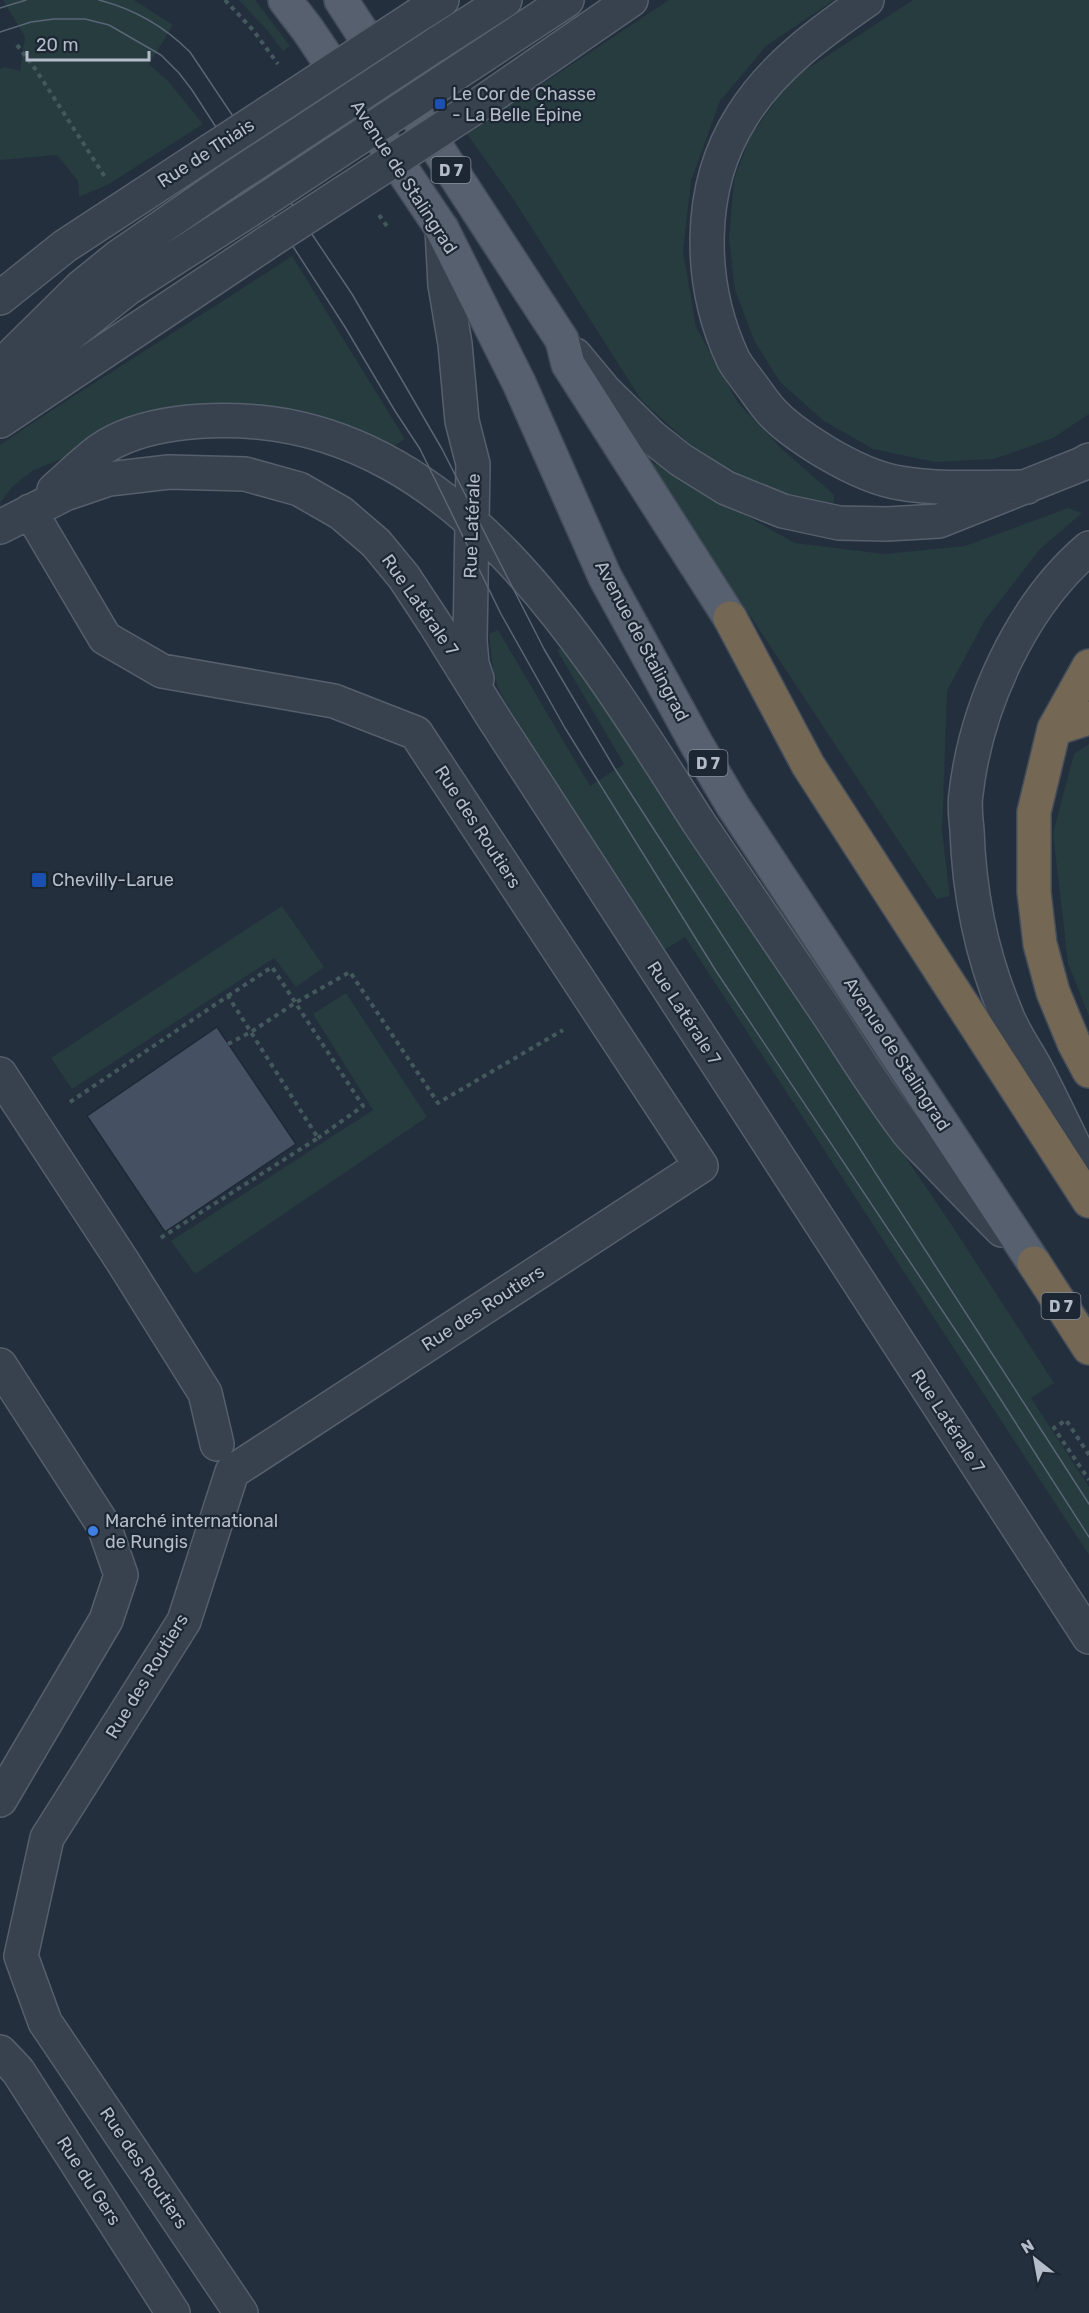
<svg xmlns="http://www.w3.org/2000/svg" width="1089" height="2313" viewBox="0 0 1089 2313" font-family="Rubik,sans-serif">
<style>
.green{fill:#263c3f}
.building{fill:#455162;stroke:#1f2835;stroke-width:1.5}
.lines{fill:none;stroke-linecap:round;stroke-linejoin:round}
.minor-casing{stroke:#565f6c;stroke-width:36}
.major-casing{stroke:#414a57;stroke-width:36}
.highway-casing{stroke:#434c59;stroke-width:36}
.path{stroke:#44595c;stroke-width:4;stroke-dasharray:4.5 4.5;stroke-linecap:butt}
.minor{stroke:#38414e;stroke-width:33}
.major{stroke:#56606e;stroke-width:33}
.highway{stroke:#746855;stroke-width:33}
.tram{stroke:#5a6575;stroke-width:1.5}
.minor-bridge-casing{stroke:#565f6c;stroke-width:36;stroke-linecap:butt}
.minor-bridge{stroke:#38414e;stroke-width:33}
.transit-dot{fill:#1a4fb4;stroke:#1d2633;stroke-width:2}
.shop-dot{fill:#3f7fe0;stroke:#1d2633;stroke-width:2}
.labels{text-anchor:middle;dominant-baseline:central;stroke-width:4.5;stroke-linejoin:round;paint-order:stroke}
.shield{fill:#1d2633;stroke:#878f9c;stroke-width:1.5}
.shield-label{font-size:16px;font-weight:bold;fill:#b4bcc9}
.poi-label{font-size:18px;fill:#b4bcc9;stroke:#1d2633;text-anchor:start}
.street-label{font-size:18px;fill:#b4bcc9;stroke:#1d2633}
</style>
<rect width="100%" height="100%" fill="#242f3e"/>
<path class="green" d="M3 0H134L173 25 149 64 168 81 203 124 109 184 79 197 78 181 57 155 0 160V69L4 67 20 71 25 37Z
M239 0H255L290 46 283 51 268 31Z
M669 0H834L766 46 720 101 691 181 683 251 696 327 738 403 783 450 834 495 833 506 787 498 710 462 642 401 512 197 467 134Z
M913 0H1089V414L1053 438 994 459 935 462 873 449 824 421 780 382 755 342 735 290 729 239 734 180 749 139 790 80Z
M292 256 405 439 389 449 199 406 146 413 110 432 80 451 32 471 12 487 0 503V445C96 380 195 320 292 256Z
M659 461 712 497 795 543 884 554 965 546 1068 508 1082 513 1040 549 985 620 947 691 942 831 950 896 937 899 652 467Z
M498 630 590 786 624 764 557 650 565 646 644 763 690 842 949 1221 1054 1383 1031 1398 1089 1487V1555L685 937 661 952 506 703 498 688 493 668 489 634Z
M1089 744V1016L1068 963 1053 833 1074 754Z
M282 906 324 967 296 987 274 958 72 1089 51 1058Z
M346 993 427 1117 195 1274 171 1241 373 1110 313 1014Z"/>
<path class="building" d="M217 1027 296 1144 165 1232 87 1116Z"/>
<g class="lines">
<g class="minor-casing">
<path id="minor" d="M867 0C821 32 772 67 742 116 696 188 698 284 733 359 737 367 744 375 749 382 756 391 763 402 771 411 785 427 807 441 825 452 847 465 874 479 900 483 940 490 986 487 1027 487
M418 15 442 0
M435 45 505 0
M455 74 567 0
M477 106 631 0
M442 229 445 285 455 344 462 421 473 464 470 641 472 664 477 679
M0 298 65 246 210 151
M575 355 605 391 652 437 681 460 726 488 783 511 839 523 887 524 939 521 1082 464 1089 460
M0 367 81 287 118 257 228 181
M0 395 11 389 49 351 128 288 248 211
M0 421 268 242
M54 490C69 477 84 462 100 450 142 421 209 418 258 422 471 442 595 662 699 823 742 887 785 951 828 1014 853 1052 877 1091 904 1127 913 1140 926 1151 936 1162 958 1185 980 1208 1002 1230
M30 511 105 638 162 671 334 701 416 733 701 1166 232 1472 184 1621 47 1838 21 1956 45 2022 241 2313
M0 527 65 494 109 479 169 472 245 474 299 489 341 513 376 543 404 577 435 624 491 714 1089 1637
M1089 548C1021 606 976 706 966 794 964 806 966 819 967 830 969 892 981 953 1005 1011 1012 1031 1025 1049 1035 1067 1054 1103 1071 1140 1089 1177
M0 1074 123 1262 205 1393 217 1444
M0 1365 104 1526 121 1575 106 1620 0 1800
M0 2052 18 2071 173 2313"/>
</g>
<g class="major-casing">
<path id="major" d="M285 0 308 30 442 229 519 383 605 577 697 745 733 806 1034 1263
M341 0 562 340 568 364 730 618"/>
</g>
<g class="highway-casing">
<path id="highway" d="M730 618 808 765 1089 1201
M1089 666 1054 729 1034 812V892L1040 944 1053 992 1074 1043 1089 1071
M1054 729 1089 718
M1034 1263 1089 1348"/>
</g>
<path class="path" d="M225 0 253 30 278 64
M17 45 36 70 105 177
M379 215 389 229
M228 996 272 967 363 1106 318 1138
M228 1044 251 1032 295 1003 350 972 438 1103 563 1030
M70 1102 228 996 318 1138 159 1239
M1089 1455 1066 1420 1054 1428 1089 1480"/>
<use href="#minor" class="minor"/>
<use href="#major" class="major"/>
<use href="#highway" class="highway"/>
<path class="tram" d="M99 0C134 9 164 26 190 52L352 294 442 449 544 649 615 769 1089 1504
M0 8 26 0
M0 32 31 22 54 19H85L109 25 161 55 179 73 192 90 345 327 395 411 420 449 501 614 565 728 716 971 976 1361 1089 1537"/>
<g class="minor-bridge-casing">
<path id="minor-bridge" d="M210 151 418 15
M228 181 435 45
M248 211 455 74
M268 242 477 106"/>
</g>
<use href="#minor-bridge" class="minor-bridge"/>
</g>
<g class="transit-dot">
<rect x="434" y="98" width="12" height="12" rx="3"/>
<rect x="31" y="872" width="16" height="16" rx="3"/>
</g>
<circle class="shop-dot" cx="93" cy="1531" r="6"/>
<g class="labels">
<g class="shield">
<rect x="431.5" y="157" width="39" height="26" rx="4.5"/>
<rect x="688.5" y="750" width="39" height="26" rx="4.5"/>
<rect x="1041.5" y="1293" width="39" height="26" rx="4.5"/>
</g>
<g class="shield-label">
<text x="451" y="170">D 7</text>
<text x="708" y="763">D 7</text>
<text x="1061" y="1306">D 7</text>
</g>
<g class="poi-label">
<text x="452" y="94">Le Cor de Chasse<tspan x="452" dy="21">- La Belle Épine</tspan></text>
<text x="52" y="880">Chevilly-Larue</text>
<text x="105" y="1521">Marché international<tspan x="105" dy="21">de Rungis</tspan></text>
</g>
<g class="street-label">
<text transform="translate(206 153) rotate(-33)">Rue de Thiais</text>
<text transform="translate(404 177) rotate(57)">Avenue de Stalingrad</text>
<text transform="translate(472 526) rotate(-88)">Rue Latérale</text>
<text transform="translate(420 605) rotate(55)">Rue Latérale 7</text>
<text transform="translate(642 641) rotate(62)">Avenue de Stalingrad</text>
<text transform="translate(478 827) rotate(57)">Rue des Routiers</text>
<text transform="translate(684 1013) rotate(57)">Rue Latérale 7</text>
<text transform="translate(897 1054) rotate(57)">Avenue de Stalingrad</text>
<text transform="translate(483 1308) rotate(-33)">Rue des Routiers</text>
<text transform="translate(948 1421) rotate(57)">Rue Latérale 7</text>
<text transform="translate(147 1676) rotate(-59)">Rue des Routiers</text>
<text transform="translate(144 2168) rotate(56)">Rue des Routiers</text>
<text transform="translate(89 2181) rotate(57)">Rue du Gers</text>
</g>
</g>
<g transform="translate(1035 2259) rotate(329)" stroke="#1d2633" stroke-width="4.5" paint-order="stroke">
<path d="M0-4.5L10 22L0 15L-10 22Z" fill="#b4bcc9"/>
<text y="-9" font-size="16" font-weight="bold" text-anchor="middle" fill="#b4bcc9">N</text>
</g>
<path d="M27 51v9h122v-9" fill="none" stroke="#b4bcc9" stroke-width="3"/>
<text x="36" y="51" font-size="18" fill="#b4bcc9" stroke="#1d2633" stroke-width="4.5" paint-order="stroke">20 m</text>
</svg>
